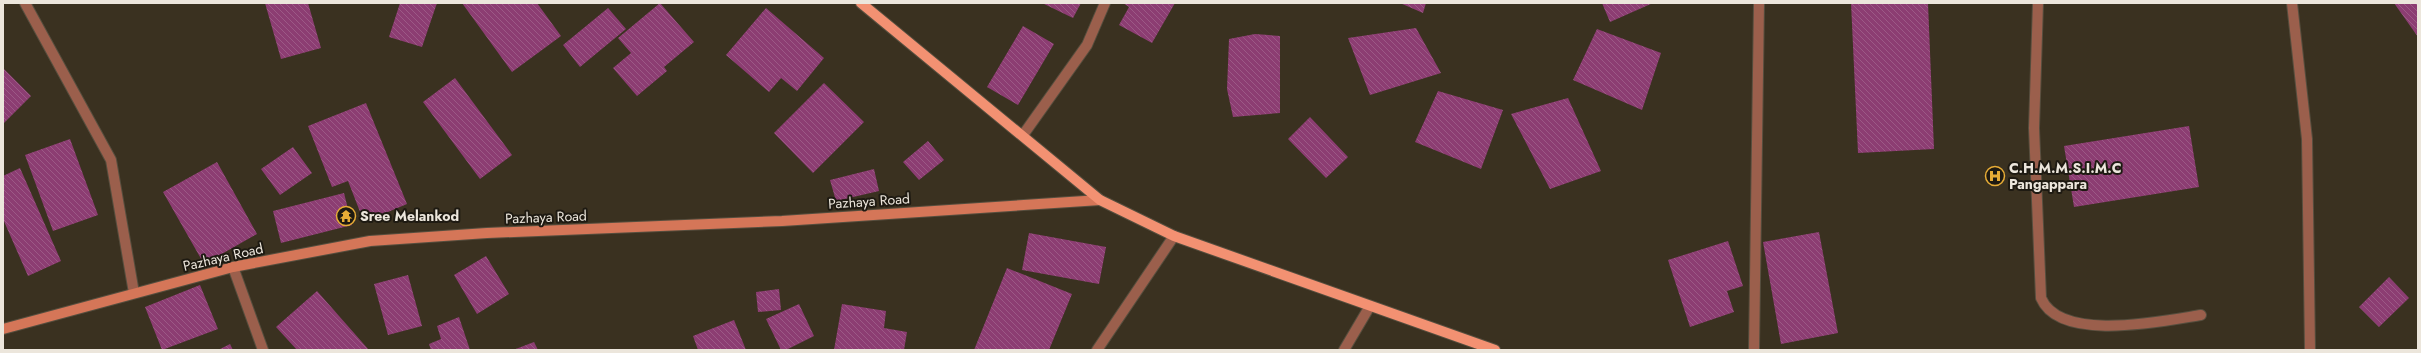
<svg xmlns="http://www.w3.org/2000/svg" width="2421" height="353" viewBox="0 0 2421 353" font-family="Jost,sans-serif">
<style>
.building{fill:url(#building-back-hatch)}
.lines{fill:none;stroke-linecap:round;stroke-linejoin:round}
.street-casing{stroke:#564e3e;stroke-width:12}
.secondary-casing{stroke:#564e3e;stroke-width:12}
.primary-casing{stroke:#564e3e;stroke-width:12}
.street{stroke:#9b5f4c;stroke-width:10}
.secondary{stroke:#d57658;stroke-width:10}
.primary{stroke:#f39172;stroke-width:10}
.labels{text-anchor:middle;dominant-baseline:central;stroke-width:4;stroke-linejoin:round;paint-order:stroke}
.poi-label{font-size:14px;font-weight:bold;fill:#ece6dc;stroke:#1e1a12;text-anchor:start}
.street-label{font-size:14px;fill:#ece6dc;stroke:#1e1a12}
</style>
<defs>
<pattern id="building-back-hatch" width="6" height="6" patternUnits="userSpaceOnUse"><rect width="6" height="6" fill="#8c3d72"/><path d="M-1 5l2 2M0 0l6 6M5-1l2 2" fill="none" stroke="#9c5986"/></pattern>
</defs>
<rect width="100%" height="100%" fill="#3a3120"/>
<path class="building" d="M265 3H308L321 48 281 59Z
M400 3H437L422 47 389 37Z
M462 3H537L561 36 512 72Z
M660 3 694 42 664 67 667 71 637 96 613 68 631 53 618 38Z
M1042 3H1081L1073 18Z
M1123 3H1175L1152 43 1119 25 1129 7Z
M1400 3H1426L1423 13Z
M1602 3H1653L1610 22Z
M1851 3H1928L1934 149 1858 153Z
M2394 3H2418V37Z
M608 8 626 29 580 67 563 45Z
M766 8 824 58 797 91 781 78 769 92 726 55Z
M1023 26 1054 44 1018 105 987 87Z
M1416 28 1441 73 1370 95 1348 38Z
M1597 29 1661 53 1642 110 1573 80Z
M1255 34 1280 36V113L1233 117 1227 89 1229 39Z
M3 68 31 96 3 124Z
M455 78 512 155 480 179 423 102Z
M824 83 864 122 813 173 774 133Z
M1438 91 1503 110 1481 169 1415 142Z
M1568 98 1601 171 1550 189 1511 114Z
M366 103 407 204 364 222 348 181 332 187 308 126Z
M1310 117 1348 157 1326 178 1288 139Z
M2189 126 2199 187 2074 207 2064 146Z
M70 139 98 215 53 231 25 155Z
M928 141 944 160 919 180 903 162Z
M293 147 312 173 280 195 261 169Z
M217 162 257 234 204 264 163 192Z
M20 168 61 261 28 276 3 219V176Z
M874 169 879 191 836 201 830 180Z
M344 193 352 225 281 243 273 211Z
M1819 232 1838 333 1781 344 1763 242Z
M1029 233 1106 247 1099 284 1022 270Z
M1728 241 1743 286 1727 291 1734 312 1690 327 1668 260Z
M486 256 509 294 477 314 454 275Z
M1007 268 1072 294 1049 350H974Z
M408 275 422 326 388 335 374 284Z
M2389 277 2409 298 2379 327 2359 307Z
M200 285 218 329 162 350 145 307Z
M779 289 781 310 758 312 756 292Z
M317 291 369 350H297L276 327Z
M799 304 814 336 786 350H781L766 319Z
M842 304 886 311 884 328 907 332 904 350H834Z
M459 317 470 350H431L429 344 441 339 437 326Z
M734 320 746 350H698L693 336Z
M534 342 538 350H513Z
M230 344 233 350H218Z"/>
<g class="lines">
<g class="street-casing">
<path id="street" d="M25 3 111 160 134 293
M2038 3 2034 128 2041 298C2060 343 2163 321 2201 315
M2292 3 2307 139 2310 350
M1023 135 1087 45 1105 3
M233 267 263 350
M1097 350 1174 236
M1344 350 1370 306
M1754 350 1759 3"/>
</g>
<g class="secondary-casing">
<path id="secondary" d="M3 329 233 267 370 241 487 233 782 221 1100 200"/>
</g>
<g class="primary-casing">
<path id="primary" d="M861 3 1100 200 1174 236 1495 350"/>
</g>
<use href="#street" class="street"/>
<use href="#secondary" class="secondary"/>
<use href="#primary" class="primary"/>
</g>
<defs>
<g id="hospital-ring" transform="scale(1)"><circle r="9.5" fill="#1e1a12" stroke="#e7ac36" stroke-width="1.5"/><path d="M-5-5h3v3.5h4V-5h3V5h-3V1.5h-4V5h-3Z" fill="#e7ac36"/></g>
<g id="temple-ring" transform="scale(1)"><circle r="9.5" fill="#1e1a12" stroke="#e7ac36" stroke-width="1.5"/><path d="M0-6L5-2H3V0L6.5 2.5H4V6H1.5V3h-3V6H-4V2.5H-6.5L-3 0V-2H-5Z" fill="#e7ac36"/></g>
</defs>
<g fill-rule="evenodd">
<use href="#hospital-ring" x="1995" y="176"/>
<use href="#temple-ring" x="346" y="216"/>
</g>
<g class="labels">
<g class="poi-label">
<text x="2009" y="168">C.H.M.M.S.I.M.C<tspan x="2009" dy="16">Pangappara</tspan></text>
<text x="360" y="216">Sree Melankod</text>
</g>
<g class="street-label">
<text transform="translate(869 201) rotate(-4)">Pazhaya Road</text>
<text transform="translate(546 217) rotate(-2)">Pazhaya Road</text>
<text transform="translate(223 257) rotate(-13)">Pazhaya Road</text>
</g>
</g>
<rect width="2421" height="353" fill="none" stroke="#ece6dc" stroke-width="8"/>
</svg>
